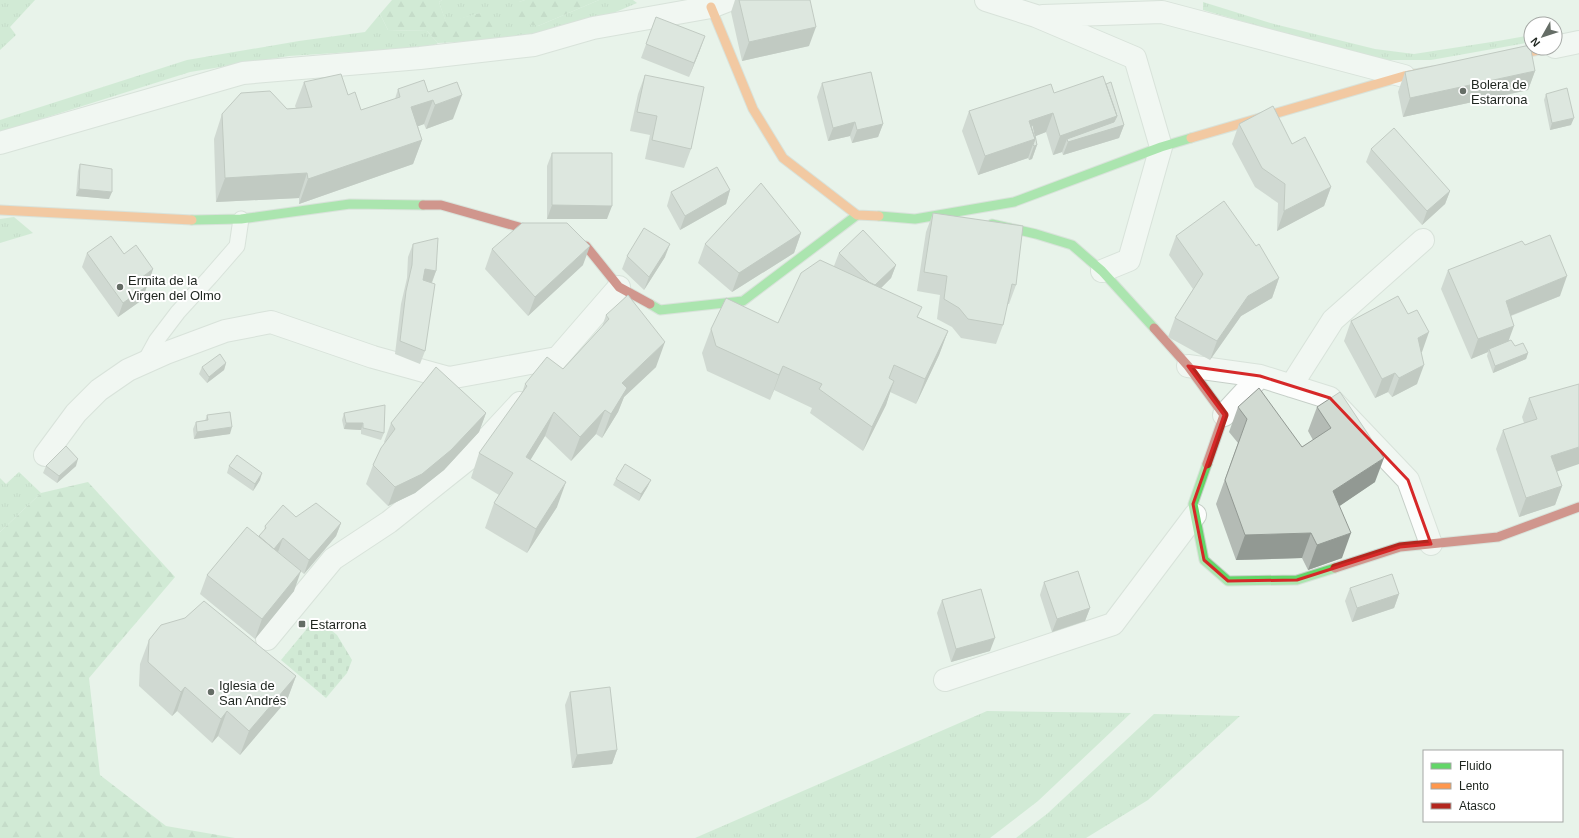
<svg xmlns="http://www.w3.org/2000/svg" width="1579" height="838" viewBox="0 0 1579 838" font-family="Arial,sans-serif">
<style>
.grass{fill:url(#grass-tufts)}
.forest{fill:url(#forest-firs)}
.cemetery{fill:url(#cemetery-stones)}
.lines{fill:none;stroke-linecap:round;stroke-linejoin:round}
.lane-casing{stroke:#c6cfc8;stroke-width:17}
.street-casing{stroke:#c6cfc8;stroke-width:24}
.fast-casing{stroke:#c6cfc8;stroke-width:11}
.slow-casing{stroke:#c6cfc8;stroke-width:11}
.jam-casing{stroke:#c6cfc8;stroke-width:11}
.lane{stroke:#fcfdfc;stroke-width:15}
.street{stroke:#fcfdfc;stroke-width:22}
.fast{stroke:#63d668;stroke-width:9}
.slow{stroke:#ff974d;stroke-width:9}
.jam{stroke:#b3261e;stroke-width:9}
.wall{fill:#b4bbb5}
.shaded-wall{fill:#929993}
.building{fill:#d1dad2;stroke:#929993}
.marked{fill:none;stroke:#d62828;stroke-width:3;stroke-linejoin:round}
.poi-dot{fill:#656d66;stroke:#fff;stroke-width:1.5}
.labels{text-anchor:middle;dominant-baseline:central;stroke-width:4;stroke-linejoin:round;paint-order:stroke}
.poi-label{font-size:13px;fill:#1e251f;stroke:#fff;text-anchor:start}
</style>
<defs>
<pattern id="grass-tufts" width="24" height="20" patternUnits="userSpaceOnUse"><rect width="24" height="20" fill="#b6e1bd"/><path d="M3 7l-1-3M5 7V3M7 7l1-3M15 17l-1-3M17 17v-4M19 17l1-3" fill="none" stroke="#9cc1a2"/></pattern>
<pattern id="forest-firs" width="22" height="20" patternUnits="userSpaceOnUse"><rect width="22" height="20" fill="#b6e1bd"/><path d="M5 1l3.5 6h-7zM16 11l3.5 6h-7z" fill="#9cc1a2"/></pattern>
<pattern id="cemetery-stones" width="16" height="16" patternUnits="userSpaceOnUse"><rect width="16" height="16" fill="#b6e1bd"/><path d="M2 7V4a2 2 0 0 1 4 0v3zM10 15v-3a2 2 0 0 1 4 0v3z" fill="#9cc1a2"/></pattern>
</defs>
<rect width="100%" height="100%" fill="#e8f3ea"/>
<path class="grass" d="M0 0H35L10 27 16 35 0 50Z
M442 0H525L519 2 538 26 599 0H633L637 3 611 14 541 35 493 40 480 13 446 23 439 2Z
M1203 2 1274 24 1375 49 1414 54 1498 41 1531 35V42L1431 60H1378L1203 10Z
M380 14 388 30 427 31 438 43 429 47 289 56 190 72 0 132V120L6 118 187 60 299 41 365 32Z
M14 217 33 233 0 243V219Z
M19 472 41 493 0 532V478L6 484Z
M987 711 1131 713 1038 801 990 838H695Z
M1154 714 1240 716 1148 800 1086 838H1016L1048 813Z"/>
<path class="forest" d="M392 0H442L439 2 446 22 480 13 493 22V40L438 43 427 31 388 30 380 14Z
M525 0H599L538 26 516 22 519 2Z
M88 482 175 577 89 678 100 775 166 826 235 838H0V532L41 493Z"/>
<path class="cemetery" d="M319 620 337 635 352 660 347 673 326 698 281 660 310 625Z"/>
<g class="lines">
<g class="lane-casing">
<path id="lane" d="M144 363 156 341 178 312 210 277 237 246 241 219"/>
</g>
<g class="street-casing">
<path id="street" d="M986 0 1036 16 1135 58 1161 147 1129 260 1102 271
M1043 16 1162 12 1404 76
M1555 47 1579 42
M0 143 243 73 420 58 534 45 593 28 711 7 729 0
M1188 366 1260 376 1330 398 1408 480 1431 544
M547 370 619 287
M1291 386 1333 320 1423 240
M1224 415 1260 376
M45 455 76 413 99 390 128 370 166 353 225 331 271 322 373 357 449 378 557 358
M267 639 333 559 389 522 468 459 520 403
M945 680 1113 624 1195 515"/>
</g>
<g class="fast-casing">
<path id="fast" d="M879 216 915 219 1014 202 1161 147 1191 138
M192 220 241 219 350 204 423 205
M992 224 1036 234 1072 245 1102 271 1154 328
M650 304 660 310 743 301 857 215
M1207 464 1193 504 1204 560 1228 581 1297 580 1335 568"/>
</g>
<g class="slow-casing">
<path id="slow" d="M711 7 753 109 783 158 857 215 879 216
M1502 57 1550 48
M1191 138 1404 76 1433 71
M0 210 192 220"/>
</g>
<g class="jam-casing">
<path id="jam" d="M423 205H441L586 246 619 287 650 304
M1154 328 1188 366 1224 415 1207 464
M1335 568 1400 547 1498 537 1579 507"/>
</g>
<use href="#lane" class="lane"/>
<use href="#street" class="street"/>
<use href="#fast" class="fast"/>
<use href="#slow" class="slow"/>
<use href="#jam" class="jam"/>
</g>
<path class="wall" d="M735 0H810L809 46 742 61 731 12Z
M656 17 700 50 689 77 641 58Z
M1535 71 1528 90 1403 117 1398 92 1405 72Z
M645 75 691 149 684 168 645 159 650 135 630 131 638 94Z
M304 82 348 95 361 110 395 99 398 89 428 92 453 119 426 129 424 124 418 126 422 140 413 164 299 204V198L216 202 214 139 222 114 296 108 295 106Z
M822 83 883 124 878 137 852 143 850 136 828 141 817 97Z
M1106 84 1124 125 1119 138 1063 155 1062 152 1053 155 1046 132 1035 136 1037 145 1032 159 1029 160 1028 158 978 175 962 131 969 111 1054 93Z
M1546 94 1571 125 1550 130 1544 100Z
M1239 124 1292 144 1331 187 1324 206 1277 231 1278 203 1255 187 1232 144Z
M1371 149 1450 191 1445 204 1422 225 1366 162Z
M552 153 607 219H547V166Z
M80 164 109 199 76 196 78 171Z
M730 190 726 204 680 230 667 206 671 192Z
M933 213 1016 285 1009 304H1007L1003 325 996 344 961 338 952 327 937 319 940 295 917 291 926 232Z
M801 233 794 253 732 292 698 263 705 244Z
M1176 236 1279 278 1272 298 1241 316 1210 360 1168 337 1175 318 1193 289 1169 255Z
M413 244 436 271 432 283 425 351 420 364 395 354 401 304 407 278 408 257Z
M492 249 583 265 528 316 485 269Z
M87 253 149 282 145 284 147 286 142 300 118 317 82 267Z
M839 253 896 265 891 278 881 288 918 317 948 331 939 355 916 404 890 392 886 405 863 451 810 413 812 408 774 390 770 400 707 371 702 353 711 329 778 323 834 266Z
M627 256 665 257 644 290 622 269Z
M1448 270 1560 296 1511 316 1509 341 1515 346 1528 353 1526 359 1493 373 1487 356 1488 352 1471 359 1441 289Z
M606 315 656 367 624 397 618 412 602 438 596 434 571 461 545 436 530 460 557 507 527 553 485 528 494 503 499 495 471 478 479 453 521 396 525 384 563 369 602 327Z
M1351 321 1422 352H1421L1417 384 1392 397 1388 392 1375 398 1344 341Z
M226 363 224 370 207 383 199 374 202 367Z
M1529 398 1562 486 1555 505 1519 517 1496 449 1503 430 1524 423 1522 417Z
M1238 407 1302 447 1313 440 1308 431 1317 407 1375 482 1339 506 1342 558 1308 570 1302 558 1236 560 1216 504 1238 443 1229 432Z
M344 413 384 433 381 440 361 434V430L344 429 342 420Z
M486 413 479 432 444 470 415 493 388 506 366 484 373 465 385 443 384 442 391 423Z
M207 415 230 434 194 439 193 429 196 422 205 421Z
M46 466H76L57 483 43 473Z
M229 466 260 480 253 491 227 473Z
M616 479 648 486 639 501 613 485Z
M296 517 341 523 336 536 304 574 278 552 294 591 255 639 200 594 207 575 259 537 264 531 265 526Z
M1044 582 1090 608 1085 621 1052 632 1040 595Z
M1350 588 1399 594 1394 608 1352 622 1345 601Z
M942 600 990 651 951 662 937 613Z
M149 640 296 676 287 700 240 755 218 736 212 743 177 711 172 716 139 686 140 664Z
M570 692 617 750 612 764 572 768 565 705Z"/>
<path class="shaded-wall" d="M816 27 809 46 742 61 749 42Z
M705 36 700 50 689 77 694 63Z
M1535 71 1528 90 1403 117 1410 98Z
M462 95 453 119 426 129 435 105Z
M433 100 424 124 403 132 411 107Z
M1053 113 1046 132 1031 138 1029 121Z
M1117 116 1124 125 1119 138 1063 155 1068 142 1067 139 1062 152 1053 155 1060 136Z
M1574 118 1571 125 1550 130 1552 123Z
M855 122 850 136 828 141 833 128Z
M883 124 878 137 852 143 857 130Z
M1035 139 1028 158 978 175 985 156Z
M422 140 413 164 299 204 308 179Z
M1037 145 1032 159 1029 160 1034 146Z
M307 173 299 198 216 202 225 178Z
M1331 187 1324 206 1277 231 1284 211Z
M79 189 112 192 109 199 76 196Z
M730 190 726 204 680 230 685 216Z
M1450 191 1445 204 1422 225 1427 211Z
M552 205 612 206 607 219H547Z
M801 233 794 253 732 292 739 273Z
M670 244 665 257 644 290 649 277Z
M590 246 583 265 528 316 535 297Z
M896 265 891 278 869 300 873 287Z
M153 269 149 282 136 291 141 278Z
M425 269 436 271 431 284 420 283Z
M1567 276 1560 296 1499 320 1506 301Z
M1279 278 1272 298 1241 316 1210 360 1217 341 1248 296Z
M147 286 142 300 118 317 123 303Z
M1514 326 1507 345 1489 349 1488 352 1471 359 1478 339Z
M948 331 939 355 916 404 925 379Z
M1429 332 1422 352 1411 358 1418 338Z
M665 342 656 367 624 397 618 412 602 438 622 383Z
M1528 353 1526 359 1493 373 1495 366Z
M226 363 224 370 207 383 209 377Z
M1424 365 1417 384 1392 397 1399 378Z
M783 366 774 390 770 400 779 375Z
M1395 373 1388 392 1375 398 1382 379Z
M894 381 886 405 863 451 872 427Z
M605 410 596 434 571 461 580 437Z
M554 412 545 436 517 482 526 457Z
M486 413 479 432 444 470 415 493 388 506 395 487Z
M346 423H363L361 430 344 429Z
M232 427 230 434 194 439 197 432Z
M1579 447V464L1544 476 1551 456Z
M1384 458 1375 482 1325 516 1333 491Z
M78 459 76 466 57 483 59 476Z
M262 473 260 480 253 491 255 484Z
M651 480 648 486 639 501 641 494Z
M566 482 557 507 527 553 536 529Z
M1562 486 1555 505 1519 517 1526 498Z
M341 523 336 536 304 574 309 560Z
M1311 533 1302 558 1236 560 1245 535Z
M1351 533 1342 558 1308 570 1317 545Z
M283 538 278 552 269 562 274 549Z
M301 571 294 591 255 639 262 619Z
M1399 594 1394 608 1352 622 1357 608Z
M1090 608 1085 621 1052 632 1057 619Z
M995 638 990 651 951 662 956 649Z
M296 676 287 700 240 755 249 731Z
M185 687 177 711 172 716 181 692Z
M227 711 218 736 212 743 221 719Z
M617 750 612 764 572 768 577 755Z"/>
<path class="building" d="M739 0H810L816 27 749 42Z
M656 17 705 36 694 63 646 44Z
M1530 45 1535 71 1410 98 1405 72Z
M871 72 883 124 857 130 855 122 833 128 822 83Z
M341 74 348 95 355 92 361 110 400 97 398 89 424 80 428 92 457 82 462 95 435 105 433 100 411 107 422 140 308 179 307 173 225 178 222 114 241 93 270 91 287 109 312 107 304 82Z
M645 75 704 87 691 149 652 140 657 116 637 112Z
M1103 76 1117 116 1060 136 1053 113 1029 121 1035 139 985 156 969 111 1051 84 1054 93Z
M1111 82 1124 125 1068 142 1067 139 1114 122 1117 116 1106 84Z
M1567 88 1574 118 1552 123 1546 94Z
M1273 106 1292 144 1305 137 1331 187 1284 211 1285 184 1262 168 1239 124Z
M1033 125 1037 145 1034 146 1033 145 1035 139 1031 126Z
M1394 128 1450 191 1427 211 1371 149Z
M552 153H612V206L552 205Z
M80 164 112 169V192L79 189Z
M717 167 730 190 685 216 671 192Z
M761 183 801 233 739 273 705 244Z
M1224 201 1256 246 1259 244 1279 278 1248 296 1217 341 1175 318 1203 274 1176 236Z
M933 213 1023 226 1016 285 1012 284 1003 325 968 319 959 308 944 299 947 276 924 272Z
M522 223H567L590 246 535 297 492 249Z
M644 228 670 244 649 277 627 256Z
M863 230 896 265 875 285 869 282 839 253Z
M1550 235 1567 276 1506 301 1514 326 1478 339 1448 270 1522 241 1525 245Z
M111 236 124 254 136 245 153 269 141 278 147 286 123 303 87 253Z
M438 238 436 271 425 269 423 280 435 284 425 351 400 341 406 291 412 265 413 244Z
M820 260 922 307 917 317 948 331 925 379 894 365 889 378 894 381 872 427 819 389 822 384 783 366 779 375 716 346 711 329 726 298 778 323 801 273Z
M628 295 665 342 622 383 627 388 611 414 605 410 580 437 554 412 526 457 566 482 536 529 494 503 513 473 479 453 527 386 525 384 547 357 563 369 609 319 606 315Z
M1398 296 1408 314 1417 310 1429 332 1418 338 1424 365 1399 378 1395 373 1382 379 1351 321Z
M1511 340 1515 346 1523 343 1528 353 1495 366 1489 349Z
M220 354 226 363 209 377 202 367Z
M436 367 486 413 451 450 422 474 395 487 373 465 381 448 395 429 391 423Z
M1579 384V447L1551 456 1562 486 1526 498 1503 430 1537 419 1529 398Z
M1259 388 1302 447 1331 428 1317 407 1340 392 1384 458 1333 491 1351 533 1317 545 1311 533 1245 535 1225 480 1247 419 1238 407Z
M385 405 384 433 363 428V423H346L344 413Z
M230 412 232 427 197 432 196 422 208 420 207 415Z
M66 446 78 459 59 476 46 466Z
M237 455 262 473 255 484 229 466Z
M625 464 651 480 641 494 616 479Z
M316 503 341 523 309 560 283 538 274 549 259 536 266 528 265 526 283 505 296 517Z
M247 527 301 571 262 619 207 575Z
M1078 571 1090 608 1057 619 1044 582Z
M1392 574 1399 594 1357 608 1350 588Z
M981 589 995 638 956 649 942 600Z
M204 601 296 676 249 731 227 711 221 719 185 687 181 692 148 662 149 640 161 625 185 618Z
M610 687 617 750 577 755 570 692Z"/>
<path d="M0 0H1579V838H0ZM1188 366 1260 376 1330 398 1408 480 1431 544 1400 547 1297 580 1228 581 1204 560 1193 504 1224 415Z" fill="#e8f3ea" fill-opacity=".55" fill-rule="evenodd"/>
<path class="marked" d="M1188 366 1260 376 1330 398 1408 480 1431 544 1400 547 1297 580 1228 581 1204 560 1193 504 1224 415Z"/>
<g class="poi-dot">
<circle cx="1463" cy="91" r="4"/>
<circle cx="120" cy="287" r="4"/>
<rect x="298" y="620" width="8" height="8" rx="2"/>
<circle cx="211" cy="692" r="4"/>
</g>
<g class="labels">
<g class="poi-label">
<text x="1471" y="84">Bolera de<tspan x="1471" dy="15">Estarrona</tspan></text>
<text x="128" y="280">Ermita de la<tspan x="128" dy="15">Virgen del Olmo</tspan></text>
<text x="310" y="624">Estarrona</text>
<text x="219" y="685">Iglesia de<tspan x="219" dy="15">San Andrés</tspan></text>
</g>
</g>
<rect x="1423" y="750" width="140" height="72" fill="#ffffff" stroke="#a5a8a5"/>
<rect x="1431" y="763" width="20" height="6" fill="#63d668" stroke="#a5a8a5"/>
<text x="1459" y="770" font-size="12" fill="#1e251f">Fluido</text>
<rect x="1431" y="783" width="20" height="6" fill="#ff974d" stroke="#a5a8a5"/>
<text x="1459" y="790" font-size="12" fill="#1e251f">Lento</text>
<rect x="1431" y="803" width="20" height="6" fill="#b3261e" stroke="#a5a8a5"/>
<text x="1459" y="810" font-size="12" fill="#1e251f">Atasco</text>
<g transform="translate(1543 36) rotate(231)"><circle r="19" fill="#ffffff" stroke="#a5a8a5"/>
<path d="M0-3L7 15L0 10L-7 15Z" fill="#656d66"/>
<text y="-6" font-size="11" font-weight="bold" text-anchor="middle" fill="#1e251f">N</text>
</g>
</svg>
